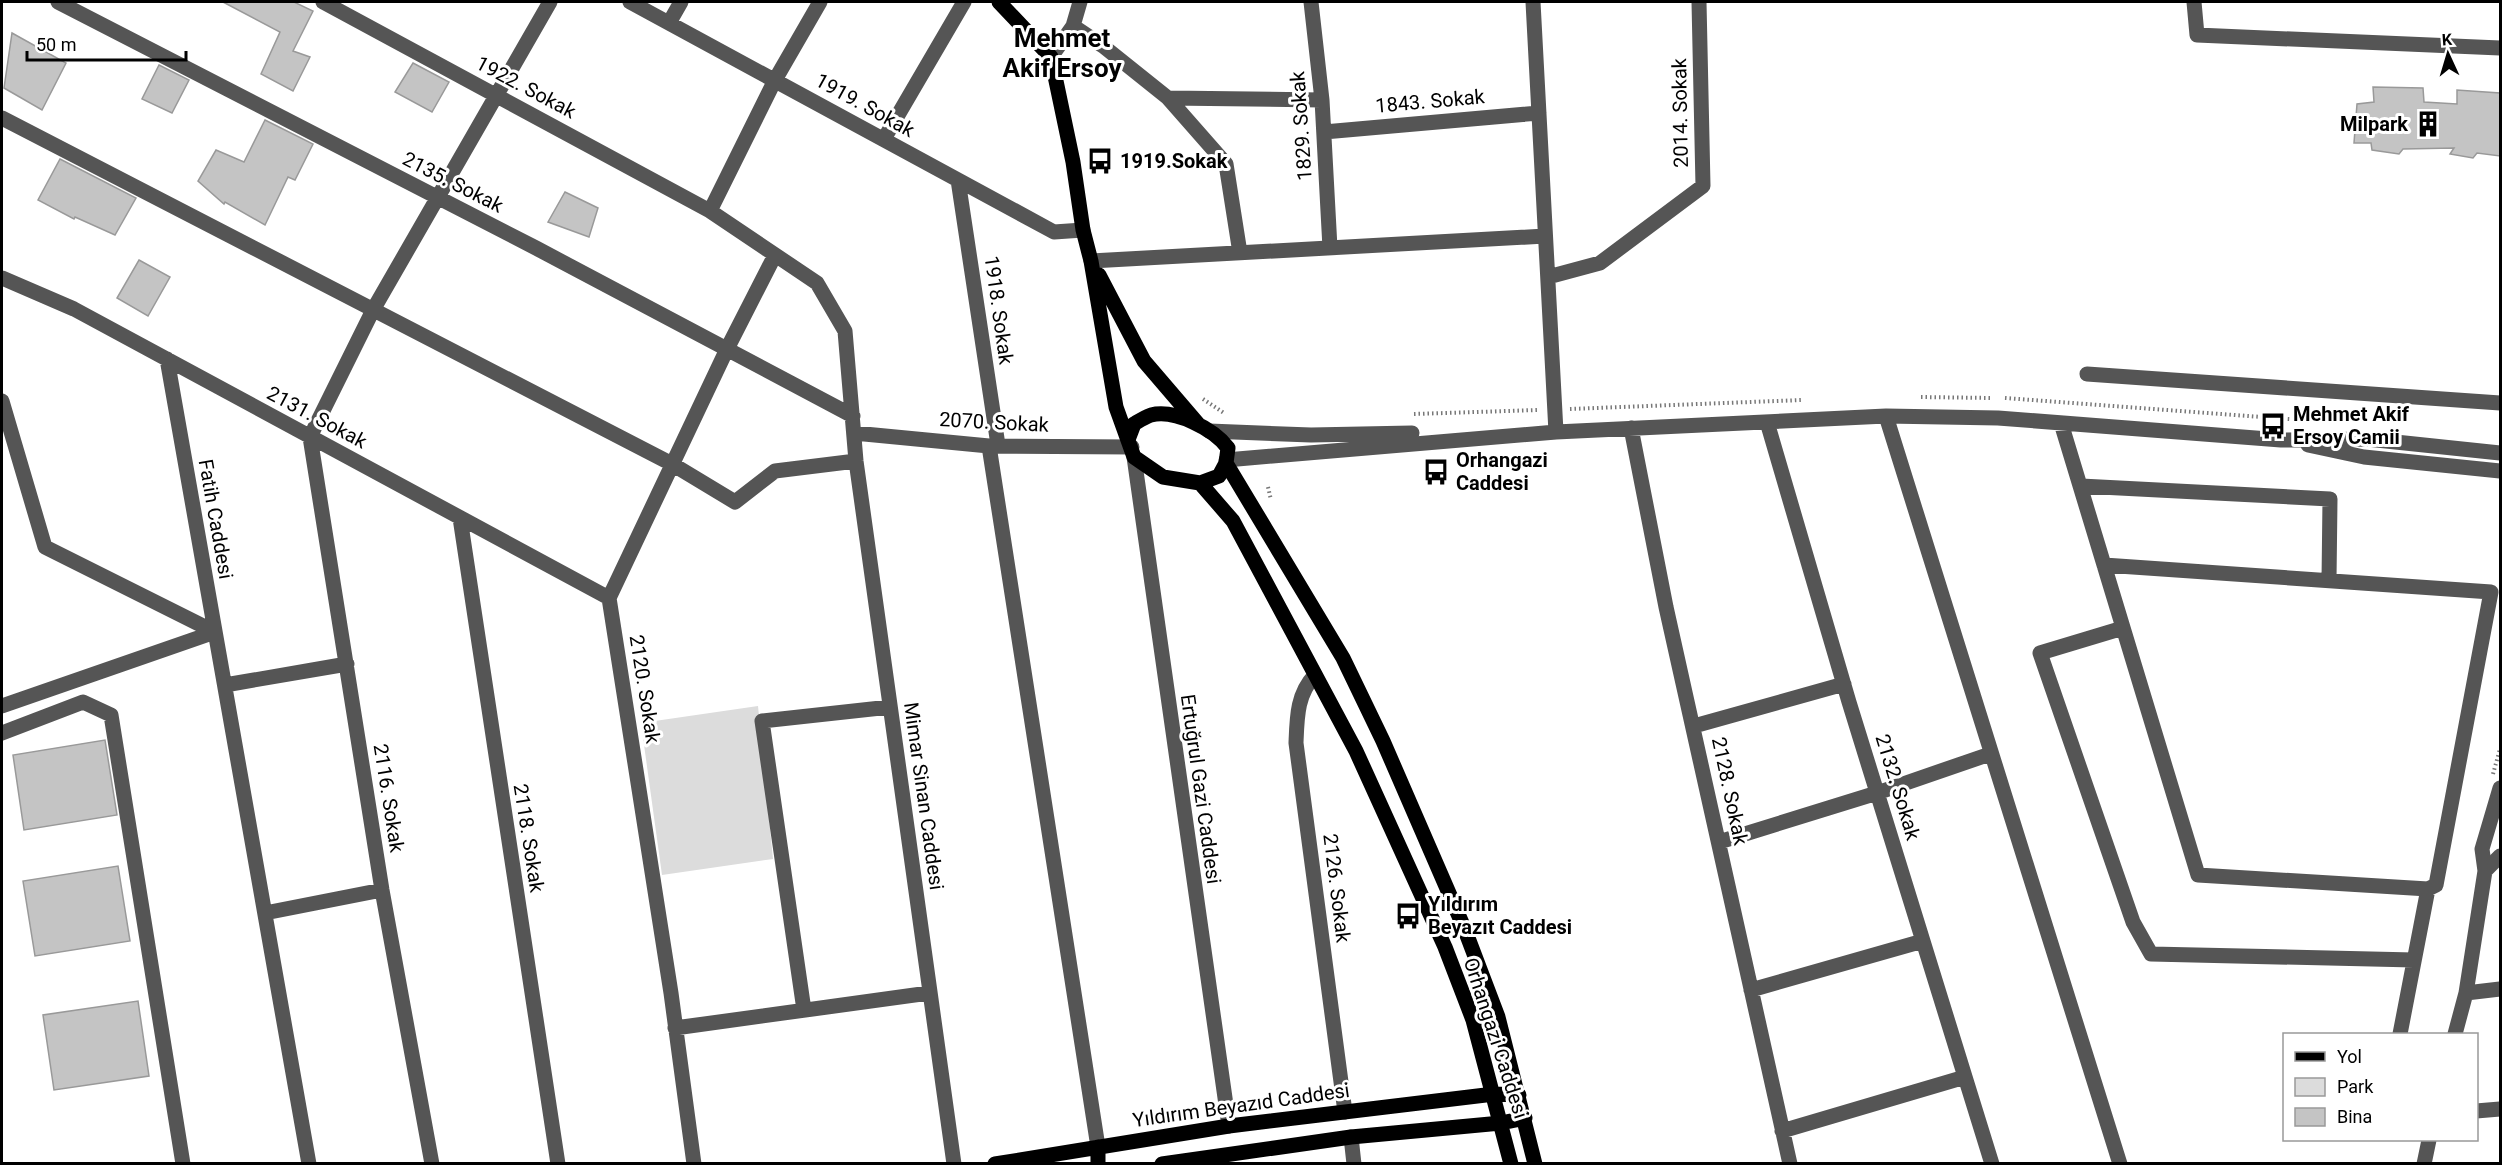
<svg xmlns="http://www.w3.org/2000/svg" width="2502" height="1165" viewBox="0 0 2502 1165" font-family="Roboto,sans-serif">
<style>
.green{fill:#dcdcdc}
.building{fill:#c4c4c4;stroke:#999;stroke-width:1.5}
.lines{fill:none;stroke-linecap:round;stroke-linejoin:round}
.path{stroke:#777;stroke-width:4;stroke-dasharray:1.5 3;stroke-linecap:butt}
.minor{stroke:#555;stroke-width:15}
.major{stroke:#000;stroke-width:15}
.labels{text-anchor:middle;dominant-baseline:central;stroke-width:6;stroke-linejoin:round;paint-order:stroke}
.street-label{font-size:20px;fill:#000;stroke:#fff}
.poi-label{font-size:20px;font-weight:bold;fill:#000;stroke:#fff;text-anchor:start}
.district-label{font-size:26px;font-weight:bold;fill:#000;stroke:#fff}
</style>
<rect width="100%" height="100%" fill="#fff"/>
<path class="green" d="M758 706 773 859 662 875 641 723Z"/>
<path class="building" d="M223 2H294L313 11 293 51 310 57 293 91 261 74 280 32Z
M12 33 66 63 42 110 4 88Z
M413 63 449 82 432 112 395 92Z
M159 65 189 80 172 113 142 99Z
M2373 87 2423 88 2424 102 2457 104V90L2500 93V156L2477 153 2473 158 2450 154 2454 148 2403 149 2399 154 2372 150 2371 143H2354L2357 104 2374 102Z
M265 120 313 144 295 180 288 177 265 225 225 202 224 204 198 181 216 150 244 162Z
M60 159 136 198 115 235 75 217 74 219 38 200Z
M565 192 598 208 589 237 548 222Z
M139 260 170 277 148 316 117 298Z
M105 740 117 815 24 830 13 755Z
M118 866 130 941 35 956 23 881Z
M138 1001 149 1076 54 1090 43 1015Z"/>
<g class="lines">
<path class="path" d="M1921 397 1991 398
M2005 398 2302 420
M1203 399 1224 413
M1570 409 1802 400
M1414 414 1538 410
M1268 487 1271 500
M2493 774 2500 749"/>
<path class="minor" d="M58 2 536 248 853 416
M323 2 710 211
M630 2 1054 232 1083 230
M820 2 775 80 710 211 817 283 845 331 856 461 954 1164
M1311 2 1322 100 1330 248
M1533 2 1556 432
M2194 2 2197 35 2500 48
M669 23 681 2
M1073 26 1103 46 1168 98 1226 164 1240 253
M1051 57 1073 26 1080 2
M1168 98 1322 100
M2 118 672 464 735 502 775 471 856 461
M1324 132 1539 113
M884 139 964 2
M958 180 998 445
M1091 261 1545 236
M1548 277 1600 263 1703 186 1699 2
M2 278 74 309 609 598
M167 359 309 1164
M2087 374 2500 403
M2 401 45 547 215 632
M1886 416 2120 1164
M1767 422 1849 702 1992 1164
M2061 423 2198 875 2428 889 2436 885 2491 592 2104 565
M1631 428 1666 607 1790 1164
M1209 431 1311 435 1412 433
M854 433 989 446 1132 447
M2308 445 2364 457 2500 471
M989 446 1098 1147
M1134 457 1229 1126
M1226 460 1556 432 1886 416 1998 418 2281 440 2367 439 2500 453
M2081 486 2330 499 2329 581
M460 518 558 1164
M2123 628 2040 653 2133 922 2151 954 2414 960
M1315 675C1297 694 1297 717 1296 743L1345 1112
M225 685 347 664
M2 706 215 632
M1694 726 1844 684
M2 733 83 702 111 715 183 1164
M1719 842 1877 793 1990 754
M2485 871 2500 856
M265 913 382 890
M1751 990 1923 941
M2466 993 2500 989
M804 1010 762 721 890 707
M675 1028 929 993
M2400 1034 2428 889
M2455 1034 2466 993 2485 871 2482 849 2500 788
M2476 1111 2500 1109
M1782 1131 1965 1077
M1351 1137 1354 1164
M432 1164 382 890 310 437 373 310 550 2
M694 1164 671 993 609 598 727 349 775 255
M2424 1164 2429 1140"/>
<path class="major" d="M999 2 1051 57 1073 162 1083 230 1091 261 1116 407 1134 457 1163 477 1200 483 1219 476 1226 463 1228 448C1214 429 1175 409 1151 415 1145 417 1139 421 1134 424L1129 437
M1099 275 1144 361 1198 424
M1226 463 1343 658 1383 741 1465 930 1498 1017 1535 1164
M1200 483 1233 521 1356 751 1445 947 1473 1020 1511 1164
M1098 1147V1164
M995 1164 1229 1126 1494 1094 1519 1095
M1162 1164 1351 1137 1501 1123 1525 1118"/>
</g>
<defs>
<g id="building-bare" transform="scale(2.07)"><path d="M-4-6H4V6H1V3H-1V6H-4ZM-2.5-4.3h1.7v1.8h-1.7ZM.8-4.3h1.7v1.8H.8ZM-2.5-1h1.7V.8h-1.7ZM.8-1h1.7V.8H.8Z" fill="#000" stroke="#fff" stroke-width="2.5" paint-order="stroke"/></g>
<g id="bus-bare" transform="scale(2.07)"><path d="M-5-6H5V4H4V6H2V4H-2V6H-4V4H-5ZM-3.5-4V0h7V-4ZM-3.5 1.2v1.5H-2V1.2ZM2 1.2v1.5H3.5V1.2Z" fill="#000" stroke="#fff" stroke-width="2.5" paint-order="stroke"/></g>
</defs>
<g fill-rule="evenodd">
<use href="#building-bare" x="2428" y="124"/>
<use href="#bus-bare" x="1100" y="161"/>
<use href="#bus-bare" x="2273" y="426"/>
<use href="#bus-bare" x="1436" y="472"/>
<use href="#bus-bare" x="1408" y="916"/>
</g>
<g class="labels">
<g class="street-label">
<text transform="translate(526 87) rotate(28)">1922. Sokak</text>
<text transform="translate(1430 101) rotate(-5)">1843. Sokak</text>
<text transform="translate(865 105) rotate(29)">1919. Sokak</text>
<text transform="translate(1680 113) rotate(-91)">2014. Sokak</text>
<text transform="translate(1301 126) rotate(-94)">1829. Sokak</text>
<text transform="translate(453 182) rotate(27)">2135. Sokak</text>
<text transform="translate(999 310) rotate(82)">1918. Sokak</text>
<text transform="translate(317 417) rotate(28)">2131. Sokak</text>
<text transform="translate(994 422) rotate(3)">2070. Sokak</text>
<text transform="translate(216 519) rotate(80)">Fatih Caddesi</text>
<text transform="translate(645 689) rotate(81)">2120. Sokak</text>
<text transform="translate(1898 787) rotate(73)">2132. Sokak</text>
<text transform="translate(1201 789) rotate(82)">Ertuğrul Gazi Caddesi</text>
<text transform="translate(1730 791) rotate(78)">2128. Sokak</text>
<text transform="translate(924 796) rotate(82)">Mimar Sinan Caddesi</text>
<text transform="translate(389 798) rotate(81)">2116. Sokak</text>
<text transform="translate(529 838) rotate(81)">2118. Sokak</text>
<text transform="translate(1337 888) rotate(83)">2126. Sokak</text>
<text transform="translate(1496 1038) rotate(72)">Orhangazi Caddesi</text>
<text transform="translate(1241 1105) rotate(-8)">Yıldırım Beyazıd Caddesi</text>
</g>
<g class="poi-label">
<text x="2408" y="124" text-anchor="end">Milpark</text>
<text x="1120" y="161">1919.Sokak</text>
<text x="2293" y="414">Mehmet Akif<tspan x="2293" dy="23">Ersoy Camii</tspan></text>
<text x="1456" y="460">Orhangazi<tspan x="1456" dy="23">Caddesi</tspan></text>
<text x="1428" y="904">Yıldırım<tspan x="1428" dy="23">Beyazıt Caddesi</tspan></text>
</g>
<g class="district-label">
<text x="1062" y="38">Mehmet<tspan x="1062" dy="30">Akif Ersoy</tspan></text>
</g>
</g>
<rect width="2502" height="1165" fill="none" stroke="#000000" stroke-width="6"/>
<rect x="2283" y="1033" width="195" height="108" fill="#ffffff" stroke="#999999" stroke-width="1.5"/>
<rect x="2295" y="1052" width="30" height="9" fill="#000000" stroke="#999999" stroke-width="1.5"/>
<text x="2337" y="1063" font-size="18" fill="#000000">Yol</text>
<rect x="2295" y="1078" width="30" height="18" fill="#dcdcdc" stroke="#999999" stroke-width="1.5"/>
<text x="2337" y="1093" font-size="18" fill="#000000">Park</text>
<rect x="2295" y="1108" width="30" height="18" fill="#c4c4c4" stroke="#999999" stroke-width="1.5"/>
<text x="2337" y="1123" font-size="18" fill="#000000">Bina</text>
<g transform="translate(2448 54) rotate(356)" stroke="#ffffff" stroke-width="4.5" paint-order="stroke">
<path d="M0-4.5L10 22L0 15L-10 22Z" fill="#000000"/>
<text y="-9" font-size="16" font-weight="bold" text-anchor="middle" fill="#000000">K</text>
</g>
<path d="M27 51v9h159v-9" fill="none" stroke="#000000" stroke-width="3"/>
<text x="36" y="51" font-size="18" fill="#000000" stroke="#ffffff" stroke-width="4.5" paint-order="stroke">50 m</text>
</svg>
